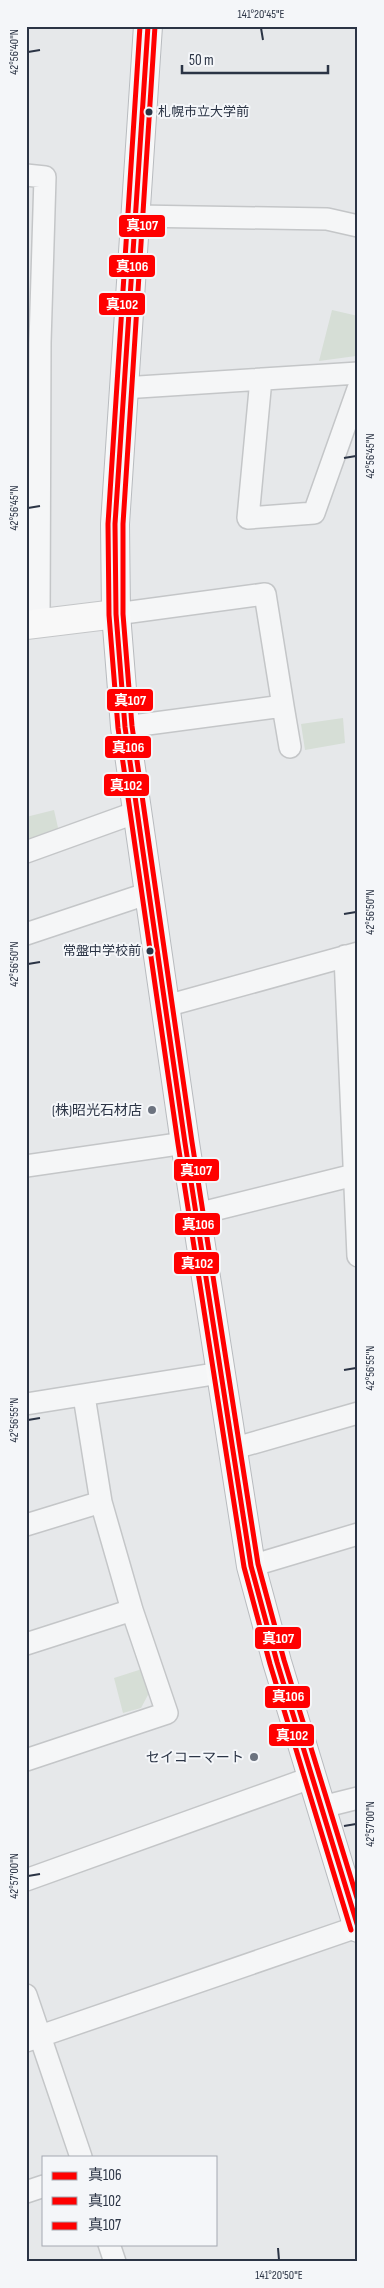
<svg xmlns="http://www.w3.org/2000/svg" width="384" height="2288" viewBox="0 0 384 2288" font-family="'Sofia Sans Condensed','Noto Sans JP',sans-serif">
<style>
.green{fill:#d6ded6}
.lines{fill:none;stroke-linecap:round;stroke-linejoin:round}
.street-casing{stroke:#c4c6c8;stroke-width:24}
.secondary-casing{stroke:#c4c6c8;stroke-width:30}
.highway-casing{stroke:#b8bbbf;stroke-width:30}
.street{stroke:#f5f6f7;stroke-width:21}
.secondary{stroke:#f8f8f8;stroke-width:28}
.highway{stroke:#f8f8f8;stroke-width:28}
.bus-1-casing{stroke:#f4f6f9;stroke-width:9}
.bus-2-casing{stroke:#f4f6f9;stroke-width:9}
.bus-3-casing{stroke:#f4f6f9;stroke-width:9}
.bus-1{stroke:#f00;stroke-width:5}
.bus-2{stroke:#f00;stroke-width:5}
.bus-3{stroke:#f00;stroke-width:5}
.ticks{fill:none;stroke:#2b3445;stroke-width:2}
.bus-dot{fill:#2b3445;stroke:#f4f6f9;stroke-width:2}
.poi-dot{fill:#6c737f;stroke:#f4f6f9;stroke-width:2}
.labels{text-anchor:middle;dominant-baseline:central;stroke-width:4;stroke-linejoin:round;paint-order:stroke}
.bus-label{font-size:13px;fill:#2b3445;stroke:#f4f6f9;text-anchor:start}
.poi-label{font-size:14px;fill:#2b3445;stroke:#f4f6f9;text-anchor:end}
.line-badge{stroke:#f4f6f9;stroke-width:2}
.badge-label{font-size:14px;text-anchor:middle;font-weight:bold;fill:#fff}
.neatline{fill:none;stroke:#2b3445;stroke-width:2}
.ticks-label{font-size:12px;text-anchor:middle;fill:#2b3445}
</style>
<rect width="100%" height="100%" fill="#e6e8ea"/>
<path class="green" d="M332 310 358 316 356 356 319 361Z
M343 718 345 743 305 750 301 724Z
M54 810 59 832 26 842V817Z
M142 1669 149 1693 141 1708 123 1713 114 1678Z"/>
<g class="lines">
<g class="street-casing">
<path id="street" d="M26 175 45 177 40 343 39 624
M136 216 327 219 358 226
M261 379 248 518 314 513 358 389
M123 388 358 373
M116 614 265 594 283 706 125 727
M283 706 290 747
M26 852 137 812
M26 934 149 893
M345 956 358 1256
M166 1006 358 953
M26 1166 185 1143
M197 1214 358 1174
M26 1404 220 1373
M232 1449 358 1413
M26 1525 101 1502
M251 1566 358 1534
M26 1644 132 1610
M26 1760 167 1713 132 1610 101 1502 84 1396
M322 1807 358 1798
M26 1880 313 1777
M26 1995 81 2157
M26 2041 357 1927
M26 2192 44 2186
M109 2244 115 2262"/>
</g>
<g class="secondary-casing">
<path id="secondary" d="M26 625 116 614"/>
</g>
<g class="highway-casing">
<path id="highway" d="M148 26 115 524 116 614 125 727 185 1143 251 1566 277 1662 358 1928"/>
</g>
<use href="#street" class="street"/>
<use href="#secondary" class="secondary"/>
<use href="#highway" class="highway"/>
<g class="bus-1-casing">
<path id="bus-1" d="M148 26 115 524 116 614 125 727 185 1143 251 1566 277 1662 358 1927"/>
</g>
<g class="bus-2-casing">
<path id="bus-2" d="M140 26 108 524 109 615 118 728 178 1144 244 1567 270 1664 351 1930"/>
</g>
<g class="bus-3-casing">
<path id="bus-3" d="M155 26 123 524V614L132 726 192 1142 258 1564 284 1660 358 1901"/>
</g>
<use href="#bus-1" class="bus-1"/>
<use href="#bus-2" class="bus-2"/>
<use href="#bus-3" class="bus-3"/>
</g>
<path class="ticks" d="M261 28 263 40M28 52 40 50M344 458 356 456M28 508 40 506M344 914 356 912M28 964 40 962M344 1370 356 1368M28 1420 40 1418M344 1826 356 1824M28 1876 40 1874M278 2248 279 2260"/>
<g class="bus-dot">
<circle cx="149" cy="112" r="4.5"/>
<circle cx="150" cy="951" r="4.5"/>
</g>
<g class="poi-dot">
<circle cx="152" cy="1110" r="5"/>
<circle cx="254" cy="1757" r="5"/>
</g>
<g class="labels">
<g class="bus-label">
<text x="158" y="112">札幌市立大学前</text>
<text x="141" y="951" text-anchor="end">常盤中学校前</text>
</g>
<g class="poi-label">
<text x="142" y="1110">(株)昭光石材店</text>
<text x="244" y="1757">セイコーマート</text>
</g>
</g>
<g class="line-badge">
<rect x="118" y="214" width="48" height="24" rx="5" fill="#f00"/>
<rect x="108" y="254" width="48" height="24" rx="5" fill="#f00"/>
<rect x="98" y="292" width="48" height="24" rx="5" fill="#f00"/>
<rect x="106" y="688" width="48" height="24" rx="5" fill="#f00"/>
<rect x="104" y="735" width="48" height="24" rx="5" fill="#f00"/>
<rect x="103" y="773" width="47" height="24" rx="5" fill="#f00"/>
<rect x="173" y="1158" width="47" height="24" rx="5" fill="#f00"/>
<rect x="174" y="1212" width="47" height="24" rx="5" fill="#f00"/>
<rect x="173" y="1251" width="47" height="24" rx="5" fill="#f00"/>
<rect x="254" y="1626" width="48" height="24" rx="5" fill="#f00"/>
<rect x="264" y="1685" width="47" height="24" rx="5" fill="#f00"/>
<rect x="268" y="1723" width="47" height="24" rx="5" fill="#f00"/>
</g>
<g class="badge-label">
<text x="142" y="230">真107</text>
<text x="132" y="271">真106</text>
<text x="122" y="309">真102</text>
<text x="130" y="705">真107</text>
<text x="128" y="752">真106</text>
<text x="126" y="790">真102</text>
<text x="196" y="1175">真107</text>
<text x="198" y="1229">真106</text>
<text x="197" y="1268">真102</text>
<text x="278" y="1643">真107</text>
<text x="288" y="1701">真106</text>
<text x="292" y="1740">真102</text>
</g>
<rect width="384" height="2288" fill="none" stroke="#f4f6f9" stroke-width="55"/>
<rect x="42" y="2156" width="175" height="90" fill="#f4f6f9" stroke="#a4a8b1"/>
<rect x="52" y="2172" width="25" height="8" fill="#ff0000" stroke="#a4a8b1"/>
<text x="88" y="2180" font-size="15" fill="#2b3445">真106</text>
<rect x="52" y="2197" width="25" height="8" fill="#ff0000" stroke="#a4a8b1"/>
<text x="88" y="2206" font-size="15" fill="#2b3445">真102</text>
<rect x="52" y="2222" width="25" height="8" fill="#ff0000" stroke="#a4a8b1"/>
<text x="88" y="2230" font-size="15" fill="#2b3445">真107</text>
<path d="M182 65v8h146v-8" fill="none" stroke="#2b3445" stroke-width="2.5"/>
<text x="189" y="65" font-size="15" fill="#2b3445" stroke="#f4f6f9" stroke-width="4" paint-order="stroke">50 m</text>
<rect x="28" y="28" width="328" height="2232" class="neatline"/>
<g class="ticks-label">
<text x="261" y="18">141°20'45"E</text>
<text transform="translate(14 52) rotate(-90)" y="4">42°56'40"N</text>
<text transform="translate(370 456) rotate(-90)" y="4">42°56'45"N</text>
<text transform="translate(14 508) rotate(-90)" y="4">42°56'45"N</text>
<text transform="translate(370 912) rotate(-90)" y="4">42°56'50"N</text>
<text transform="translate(14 964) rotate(-90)" y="4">42°56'50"N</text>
<text transform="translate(370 1368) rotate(-90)" y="4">42°56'55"N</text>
<text transform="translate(14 1420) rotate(-90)" y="4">42°56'55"N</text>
<text transform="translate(370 1824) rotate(-90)" y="4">42°57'00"N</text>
<text transform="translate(14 1876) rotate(-90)" y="4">42°57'00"N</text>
<text x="279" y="2279">141°20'50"E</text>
</g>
</svg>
